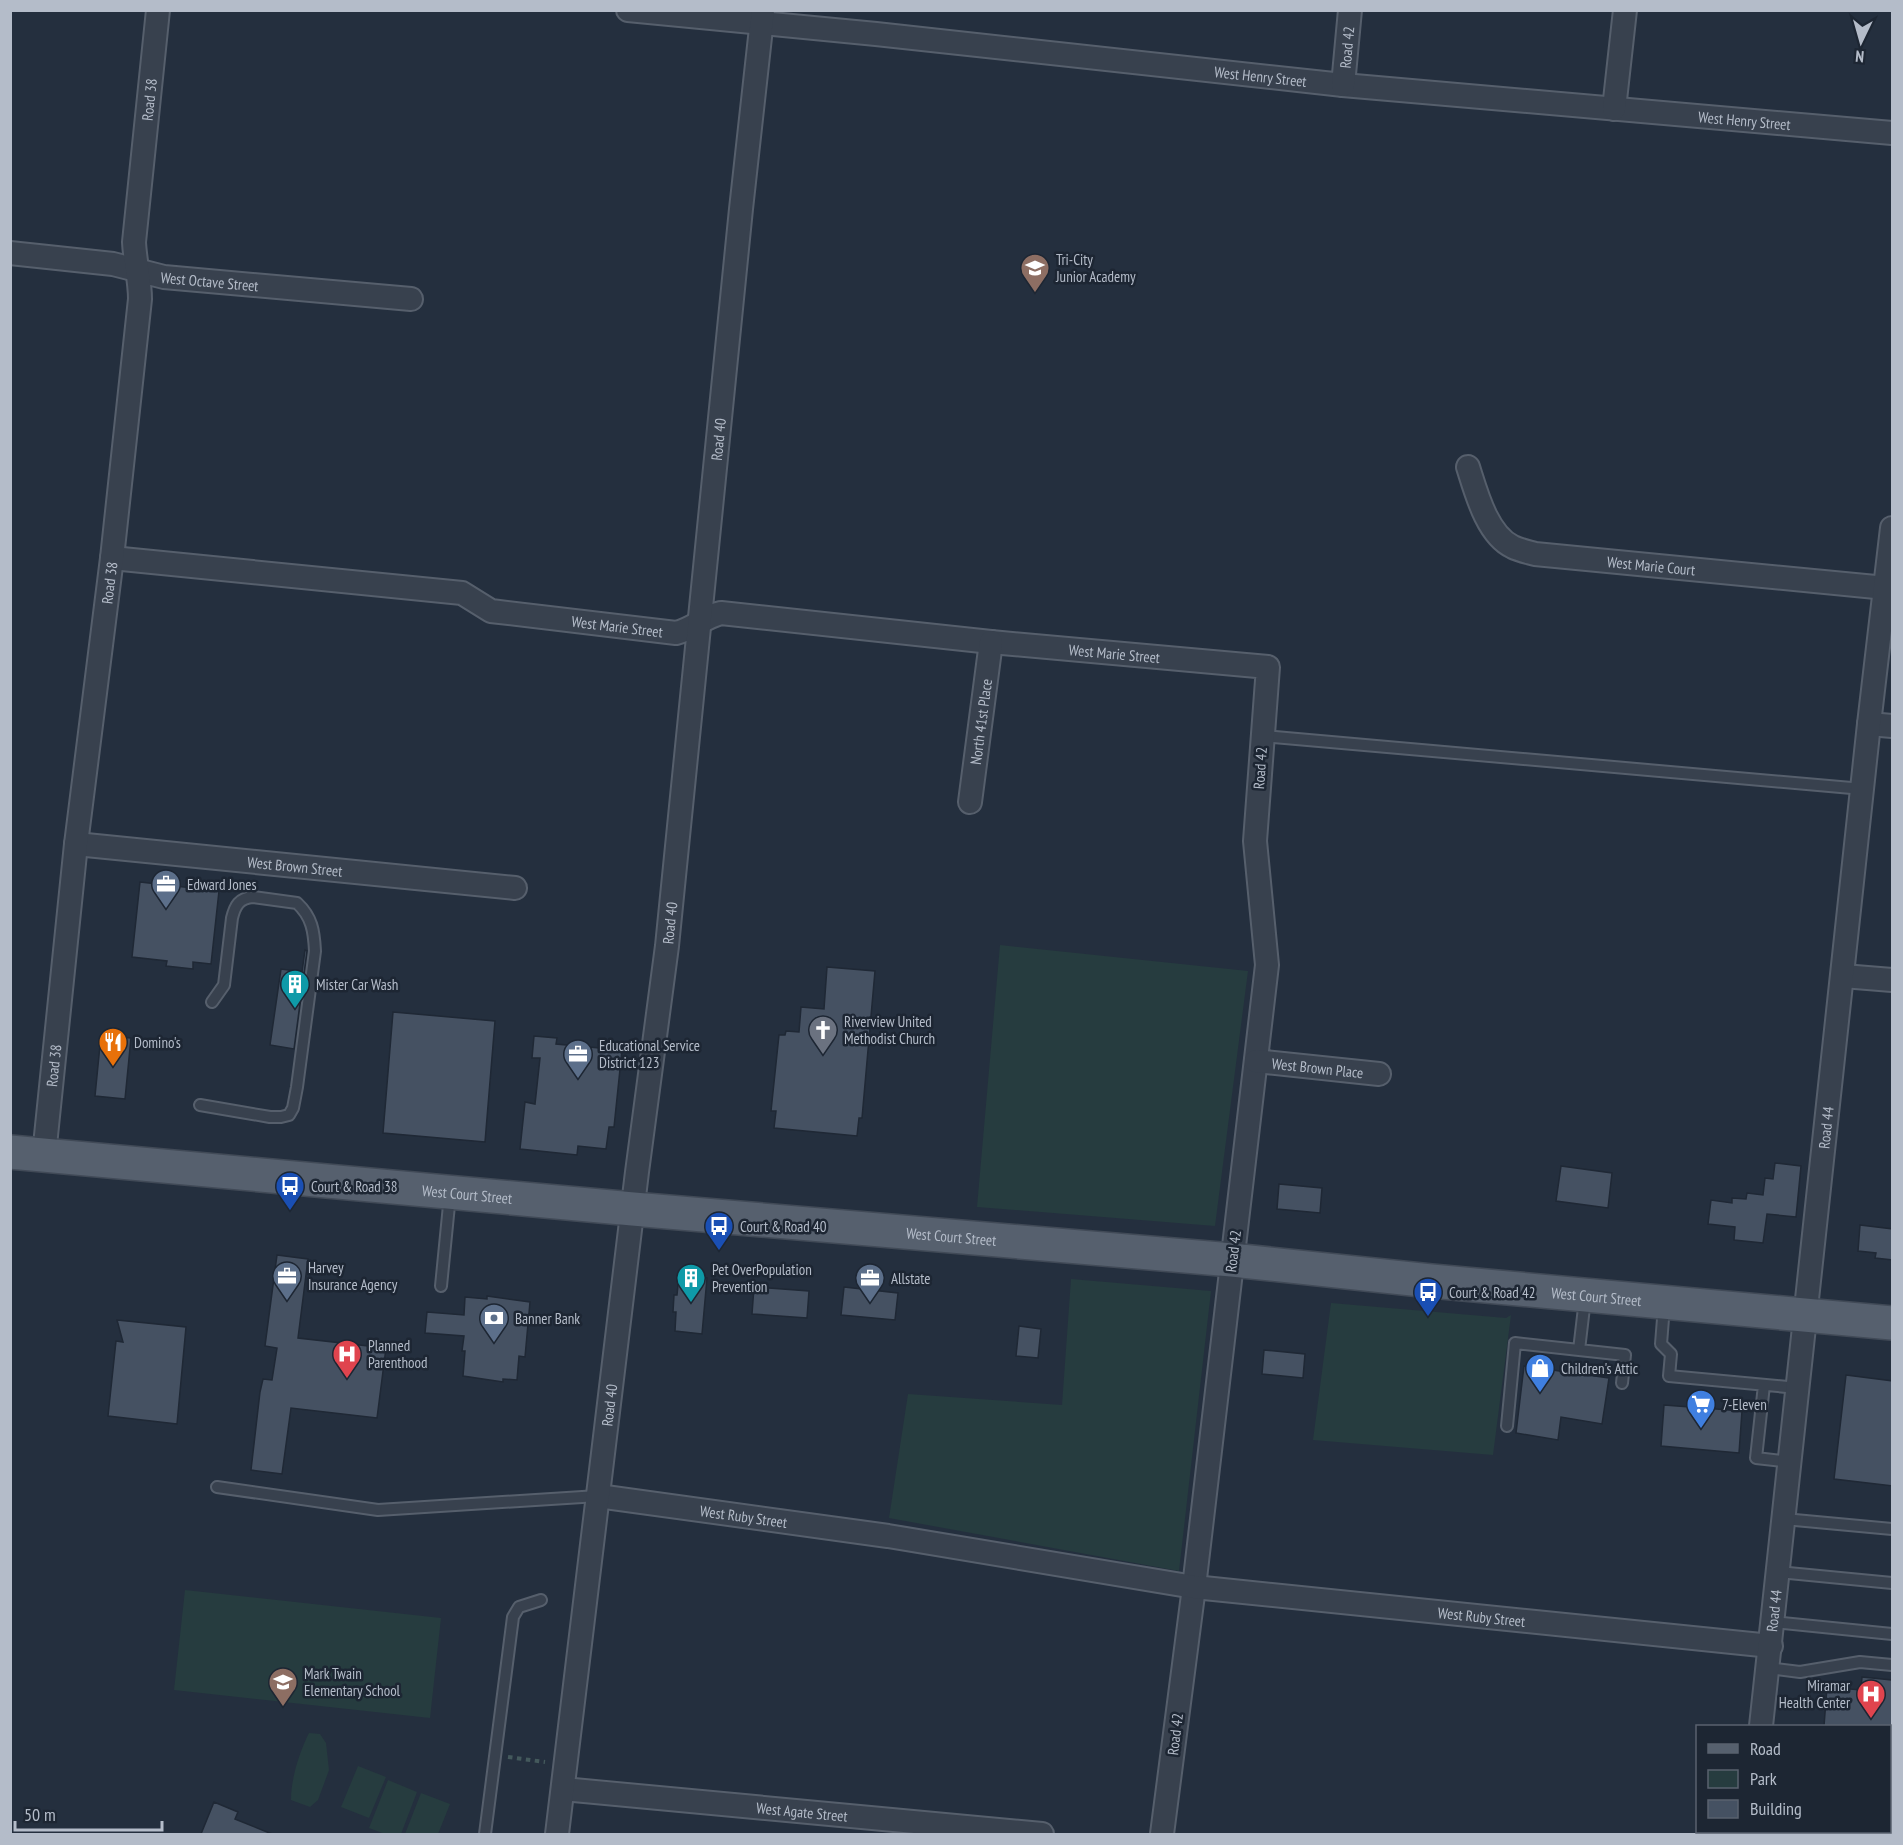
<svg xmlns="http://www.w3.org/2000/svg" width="1903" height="1845" viewBox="0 0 1903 1845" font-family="'PT Sans Narrow',sans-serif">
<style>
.green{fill:#263c3f}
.building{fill:#455162;stroke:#1f2835;stroke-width:1.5}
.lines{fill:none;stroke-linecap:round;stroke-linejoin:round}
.lane-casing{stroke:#565f6c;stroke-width:14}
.street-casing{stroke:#565f6c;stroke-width:26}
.primary-casing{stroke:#414a57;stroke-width:36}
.path{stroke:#44595c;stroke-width:4;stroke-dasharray:4.5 4.5;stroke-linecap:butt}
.lane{stroke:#38414e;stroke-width:10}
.street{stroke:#38414e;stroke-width:22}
.primary{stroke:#56606e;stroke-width:33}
.labels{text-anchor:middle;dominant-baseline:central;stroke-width:5;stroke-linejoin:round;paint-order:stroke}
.street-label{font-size:15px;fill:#b4bcc9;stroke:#1d2633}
.poi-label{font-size:15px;fill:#b4bcc9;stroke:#1d2633;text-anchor:start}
</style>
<rect width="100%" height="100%" fill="#242f3e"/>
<path class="green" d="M1000 945 1248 971 1215 1226 977 1207Z
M1071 1279 1211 1291 1179 1571 889 1518 908 1394 1062 1405Z
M1331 1303 1506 1318 1511 1315 1493 1455 1313 1440Z
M185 1590 441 1618 430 1718 174 1690Z
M309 1733 320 1734 326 1743 329 1770 318 1800 310 1807 291 1800C291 1779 299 1753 309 1733Z
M358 1766 386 1777 369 1818 341 1807Z
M388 1780 417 1792 401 1834H385L369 1828Z
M421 1793 450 1804 438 1834H405Z"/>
<path class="building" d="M140 882 219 891 211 964 193 962V969L166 966 167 961 132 957Z
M305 950 307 951 294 1049 270 1045 281 969 302 972Z
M827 967 875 971 862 1118H859L857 1136 774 1128 776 1111H771L779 1035H785L786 1031 799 1032 801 1007 824 1009Z
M393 1012 495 1021 485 1142 383 1133Z
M101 1035 131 1038 125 1099 95 1096Z
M534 1036 557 1038 556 1044 622 1050 614 1127H609L606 1149 578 1146 577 1155 520 1149 525 1102 535 1104 540 1058H532Z
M1775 1163 1801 1166 1796 1217 1767 1214 1763 1243 1734 1240 1735 1227 1708 1224 1711 1200 1732 1203V1198L1746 1199 1747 1193 1763 1195 1765 1178 1773 1179Z
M1561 1166 1612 1173 1608 1208 1556 1201Z
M1279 1184 1322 1188 1320 1213 1277 1209Z
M1860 1225 1893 1229V1260L1875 1258 1876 1253 1858 1251Z
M277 1255 308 1259 298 1338 386 1348 377 1418 291 1408 282 1474 251 1470 260 1392 263 1379 272 1380 277 1348 265 1346Z
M679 1275 707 1278 702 1334 675 1331 676 1312H673L674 1295H677Z
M754 1287 809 1291 807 1318 752 1314Z
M844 1287 898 1293 895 1320 841 1315Z
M487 1296 530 1302 525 1357 519 1356 517 1380 503 1379V1382L463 1376 465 1351H462L464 1336 425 1333 427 1312 464 1315 465 1297 487 1299Z
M117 1320 186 1327 177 1424 108 1416 116 1341 123 1342Z
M1019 1326 1041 1329 1038 1358 1016 1356Z
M1264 1350 1305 1354 1303 1378 1262 1374Z
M1524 1366 1609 1378 1602 1424 1561 1417 1558 1440 1516 1433Z
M1846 1375 1893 1381V1486L1834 1479Z
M1664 1405 1742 1411 1739 1453 1661 1446Z
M1862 1677 1892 1680 1893 1726H1824L1827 1687 1861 1690Z
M214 1802 238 1812 235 1819 272 1834H201Z"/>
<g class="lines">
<g class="lane-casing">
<path id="lane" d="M1263 736 1863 789
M200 1105 270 1117H281L289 1115 293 1108 297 1087 315 951C314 931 312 917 297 903L253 897C239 898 235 906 232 918L224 985 212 1002
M441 1286 450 1195
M1585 1299 1579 1350 1625 1355 1622 1383
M1664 1306 1661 1344 1671 1354 1669 1376 1798 1388
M1764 1385 1756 1458 1790 1462
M1507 1426 1515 1343 1579 1350
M217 1487 378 1510 598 1496
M1784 1519 1892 1529
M1778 1572 1892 1583
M1773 1622 1892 1634
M1768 1668 1800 1672 1860 1662 1892 1665
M1890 1759H1892
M1890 1775H1892
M485 1834 513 1617 519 1607 541 1600"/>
</g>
<g class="street-casing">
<g id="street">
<path id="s1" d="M628 10 876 34 1343 85 1892 133"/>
<path id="s2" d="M1343 85 1350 10"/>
<path d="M1614 109 1625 10"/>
<path id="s3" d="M10 253 113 264 164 277 411 299"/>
<path id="s4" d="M1468 467C1476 492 1487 535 1513 547 1519 550 1528 552 1535 554L1886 588"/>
<path id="s5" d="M112 558 462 593 491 611 676 633C693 629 704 617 721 613L991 642 1268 667 1255 841 1267 965 1194 1587 1162 1834"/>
<path d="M1869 724 1892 726"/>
<path id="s6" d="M970 802 991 642"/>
<path id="s7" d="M76 844 515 888"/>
<path d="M1843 976 1892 980"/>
<path id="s8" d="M1256 1061 1379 1074"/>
<path id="s9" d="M44 1155 76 844 112 558 140 299C140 280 135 262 134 242L158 10"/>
<path id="s10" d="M598 1496 888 1536 1194 1587 1771 1646"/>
<path id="s11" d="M1761 1726 1869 724 1892 528"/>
<path id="s12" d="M563 1789 1042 1834"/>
<path id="s13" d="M557 1834 637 1172 667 946 741 209 763 10"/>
<path d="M1748 1834V1832"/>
</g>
</g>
<g class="primary-casing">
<g id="primary">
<path id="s14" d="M10 1152 633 1209 1232 1260 1431 1281 1892 1323"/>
</g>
</g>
<path class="path" d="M508 1757 545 1762"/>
<use href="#lane" class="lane"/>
<use href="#street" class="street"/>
<use href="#primary" class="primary"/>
</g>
<defs>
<g id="school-pin" transform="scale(1.5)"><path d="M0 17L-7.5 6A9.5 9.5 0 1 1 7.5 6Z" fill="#8d6e63" stroke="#1d2633"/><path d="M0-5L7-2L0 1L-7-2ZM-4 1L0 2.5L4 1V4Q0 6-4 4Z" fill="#fff"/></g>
<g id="office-pin" transform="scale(1.5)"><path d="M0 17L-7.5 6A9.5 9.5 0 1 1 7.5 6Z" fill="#5c6f8a" stroke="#1d2633"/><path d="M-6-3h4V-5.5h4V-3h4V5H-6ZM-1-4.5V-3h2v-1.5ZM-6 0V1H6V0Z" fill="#fff"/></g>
<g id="building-pin" transform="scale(1.5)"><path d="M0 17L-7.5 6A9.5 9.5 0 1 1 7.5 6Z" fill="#0f9aa8" stroke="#1d2633"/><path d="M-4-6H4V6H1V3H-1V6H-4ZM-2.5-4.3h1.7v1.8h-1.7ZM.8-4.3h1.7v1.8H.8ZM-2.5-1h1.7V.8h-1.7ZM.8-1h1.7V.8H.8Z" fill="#fff"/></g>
<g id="church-pin" transform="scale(1.5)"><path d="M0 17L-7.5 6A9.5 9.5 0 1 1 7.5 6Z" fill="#6b7280" stroke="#1d2633"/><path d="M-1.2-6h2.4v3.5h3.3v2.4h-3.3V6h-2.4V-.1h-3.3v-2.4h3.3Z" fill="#fff"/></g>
<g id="restaurant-pin" transform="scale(1.5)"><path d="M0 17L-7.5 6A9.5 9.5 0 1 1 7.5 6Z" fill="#e8710a" stroke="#1d2633"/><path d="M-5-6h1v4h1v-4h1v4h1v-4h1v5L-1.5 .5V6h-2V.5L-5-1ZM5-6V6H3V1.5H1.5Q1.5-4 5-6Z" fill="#fff"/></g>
<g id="bus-pin" transform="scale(1.5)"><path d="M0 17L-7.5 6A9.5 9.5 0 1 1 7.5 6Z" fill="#1a4fb4" stroke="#1d2633"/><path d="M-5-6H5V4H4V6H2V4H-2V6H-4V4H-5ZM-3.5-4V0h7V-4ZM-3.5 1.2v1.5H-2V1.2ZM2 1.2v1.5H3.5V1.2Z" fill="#fff"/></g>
<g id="bank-pin" transform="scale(1.5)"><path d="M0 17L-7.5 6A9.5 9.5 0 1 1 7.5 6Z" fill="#5c6f8a" stroke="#1d2633"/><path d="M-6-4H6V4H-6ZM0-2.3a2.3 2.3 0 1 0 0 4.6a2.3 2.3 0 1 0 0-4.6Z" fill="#fff"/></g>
<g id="hospital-pin" transform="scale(1.5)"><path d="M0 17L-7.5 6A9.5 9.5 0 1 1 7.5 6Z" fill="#e0444e" stroke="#1d2633"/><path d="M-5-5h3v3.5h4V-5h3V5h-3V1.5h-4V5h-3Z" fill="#fff"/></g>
<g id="shop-pin" transform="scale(1.5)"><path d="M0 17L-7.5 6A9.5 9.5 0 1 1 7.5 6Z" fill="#3f7fe0" stroke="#1d2633"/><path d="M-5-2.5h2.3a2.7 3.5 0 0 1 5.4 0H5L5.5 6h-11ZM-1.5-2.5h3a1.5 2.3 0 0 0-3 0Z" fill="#fff"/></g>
<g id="supermarket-pin" transform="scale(1.5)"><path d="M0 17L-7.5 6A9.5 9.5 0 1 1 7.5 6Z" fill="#3f7fe0" stroke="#1d2633"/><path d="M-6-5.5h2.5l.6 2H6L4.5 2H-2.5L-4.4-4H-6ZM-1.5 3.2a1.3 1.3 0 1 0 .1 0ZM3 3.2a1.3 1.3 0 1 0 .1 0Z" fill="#fff"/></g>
</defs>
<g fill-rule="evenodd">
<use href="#school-pin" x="1035" y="268"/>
<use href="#office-pin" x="166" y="884"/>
<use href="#building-pin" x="295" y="984"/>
<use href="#church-pin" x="823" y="1030"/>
<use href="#restaurant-pin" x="113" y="1042"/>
<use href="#office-pin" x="578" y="1054"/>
<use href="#bus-pin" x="290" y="1186"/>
<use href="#bus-pin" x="719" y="1226"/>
<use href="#office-pin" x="287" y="1276"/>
<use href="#building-pin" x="691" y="1278"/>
<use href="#office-pin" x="870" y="1278"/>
<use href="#bus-pin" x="1428" y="1292"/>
<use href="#bank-pin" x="494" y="1318"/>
<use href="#hospital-pin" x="347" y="1354"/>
<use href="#shop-pin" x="1540" y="1368"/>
<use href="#supermarket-pin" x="1701" y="1404"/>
<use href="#school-pin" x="283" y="1682"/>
<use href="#hospital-pin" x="1871" y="1694"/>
</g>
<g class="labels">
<g class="street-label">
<text stroke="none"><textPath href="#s2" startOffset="38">Road 42</textPath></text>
<text stroke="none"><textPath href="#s1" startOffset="636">West Henry Street</textPath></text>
<text stroke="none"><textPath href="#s9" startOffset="1062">Road 38</textPath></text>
<text stroke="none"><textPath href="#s1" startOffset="1122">West Henry Street</textPath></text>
<text stroke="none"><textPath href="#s3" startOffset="202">West Octave Street</textPath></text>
<text stroke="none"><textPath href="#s13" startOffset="1404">Road 40</textPath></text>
<text stroke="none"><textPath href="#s4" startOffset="234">West Marie Court</textPath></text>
<text stroke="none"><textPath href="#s9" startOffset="576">Road 38</textPath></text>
<text stroke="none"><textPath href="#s5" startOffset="513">West Marie Street</textPath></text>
<text stroke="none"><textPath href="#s5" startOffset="1017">West Marie Street</textPath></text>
<text stroke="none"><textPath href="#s6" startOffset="81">North 41st Place</textPath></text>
<text transform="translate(1260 768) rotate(-86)">Road 42</text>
<text stroke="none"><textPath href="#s7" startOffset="220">West Brown Street</textPath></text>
<text stroke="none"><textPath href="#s13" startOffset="918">Road 40</textPath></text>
<text stroke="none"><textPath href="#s9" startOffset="90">Road 38</textPath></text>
<text stroke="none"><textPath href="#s8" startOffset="62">West Brown Place</textPath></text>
<text stroke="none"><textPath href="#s11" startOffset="602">Road 44</textPath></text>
<text stroke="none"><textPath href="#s14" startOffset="459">West Court Street</textPath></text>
<text stroke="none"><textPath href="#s14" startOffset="945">West Court Street</textPath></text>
<text transform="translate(1233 1251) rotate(-83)">Road 42</text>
<text stroke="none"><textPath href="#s14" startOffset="1593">West Court Street</textPath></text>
<text stroke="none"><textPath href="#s13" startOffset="432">Road 40</textPath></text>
<text stroke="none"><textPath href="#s10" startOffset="147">West Ruby Street</textPath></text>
<text stroke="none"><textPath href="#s11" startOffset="116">Road 44</textPath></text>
<text stroke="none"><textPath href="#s10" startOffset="892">West Ruby Street</textPath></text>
<text transform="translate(1175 1734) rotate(-83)">Road 42</text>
<text stroke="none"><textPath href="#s12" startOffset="240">West Agate Street</textPath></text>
</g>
<g class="poi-label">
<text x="1056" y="259">Tri-City<tspan x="1056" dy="17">Junior Academy</tspan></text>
<text x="187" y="884">Edward Jones</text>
<text x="316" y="984">Mister Car Wash</text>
<text x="844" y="1021">Riverview United<tspan x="844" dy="17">Methodist Church</tspan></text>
<text x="134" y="1042">Domino's</text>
<text x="599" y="1045">Educational Service<tspan x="599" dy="17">District 123</tspan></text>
<text x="311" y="1186">Court &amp; Road 38</text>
<text x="740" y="1226">Court &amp; Road 40</text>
<text x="308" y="1267">Harvey<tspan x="308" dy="17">Insurance Agency</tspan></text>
<text x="712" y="1269">Pet OverPopulation<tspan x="712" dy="17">Prevention</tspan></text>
<text x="891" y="1278">Allstate</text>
<text x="1449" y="1292">Court &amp; Road 42</text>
<text x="515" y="1318">Banner Bank</text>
<text x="368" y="1345">Planned<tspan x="368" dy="17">Parenthood</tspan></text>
<text x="1561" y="1368">Children's Attic</text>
<text x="1722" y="1404">7-Eleven</text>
<text x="304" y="1673">Mark Twain<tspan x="304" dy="17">Elementary School</tspan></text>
<text x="1850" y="1685" text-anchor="end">Miramar<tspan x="1850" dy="17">Health Center</tspan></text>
</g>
</g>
<rect width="1903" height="1845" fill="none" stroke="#b4bcc9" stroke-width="24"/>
<rect x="1696" y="1725" width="195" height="108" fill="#1d2633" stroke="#59626f" stroke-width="1.5"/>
<rect x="1708" y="1744" width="30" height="9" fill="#56606e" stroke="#59626f" stroke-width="1.5"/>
<text x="1750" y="1755" font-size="18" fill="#b4bcc9">Road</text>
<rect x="1708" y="1770" width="30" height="18" fill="#263c3f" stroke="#59626f" stroke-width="1.5"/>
<text x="1750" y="1785" font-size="18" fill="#b4bcc9">Park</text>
<rect x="1708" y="1800" width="30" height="18" fill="#455162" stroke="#59626f" stroke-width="1.5"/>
<text x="1750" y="1815" font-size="18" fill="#b4bcc9">Building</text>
<g transform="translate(1861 42) rotate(185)" stroke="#1d2633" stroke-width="4.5" paint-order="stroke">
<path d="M0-4.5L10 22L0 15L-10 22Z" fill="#b4bcc9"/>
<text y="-9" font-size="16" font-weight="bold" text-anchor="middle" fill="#b4bcc9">N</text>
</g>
<path d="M15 1821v9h147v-9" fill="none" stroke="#b4bcc9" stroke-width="3"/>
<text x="24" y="1821" font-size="18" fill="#b4bcc9" stroke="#1d2633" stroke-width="4.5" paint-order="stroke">50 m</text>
</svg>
